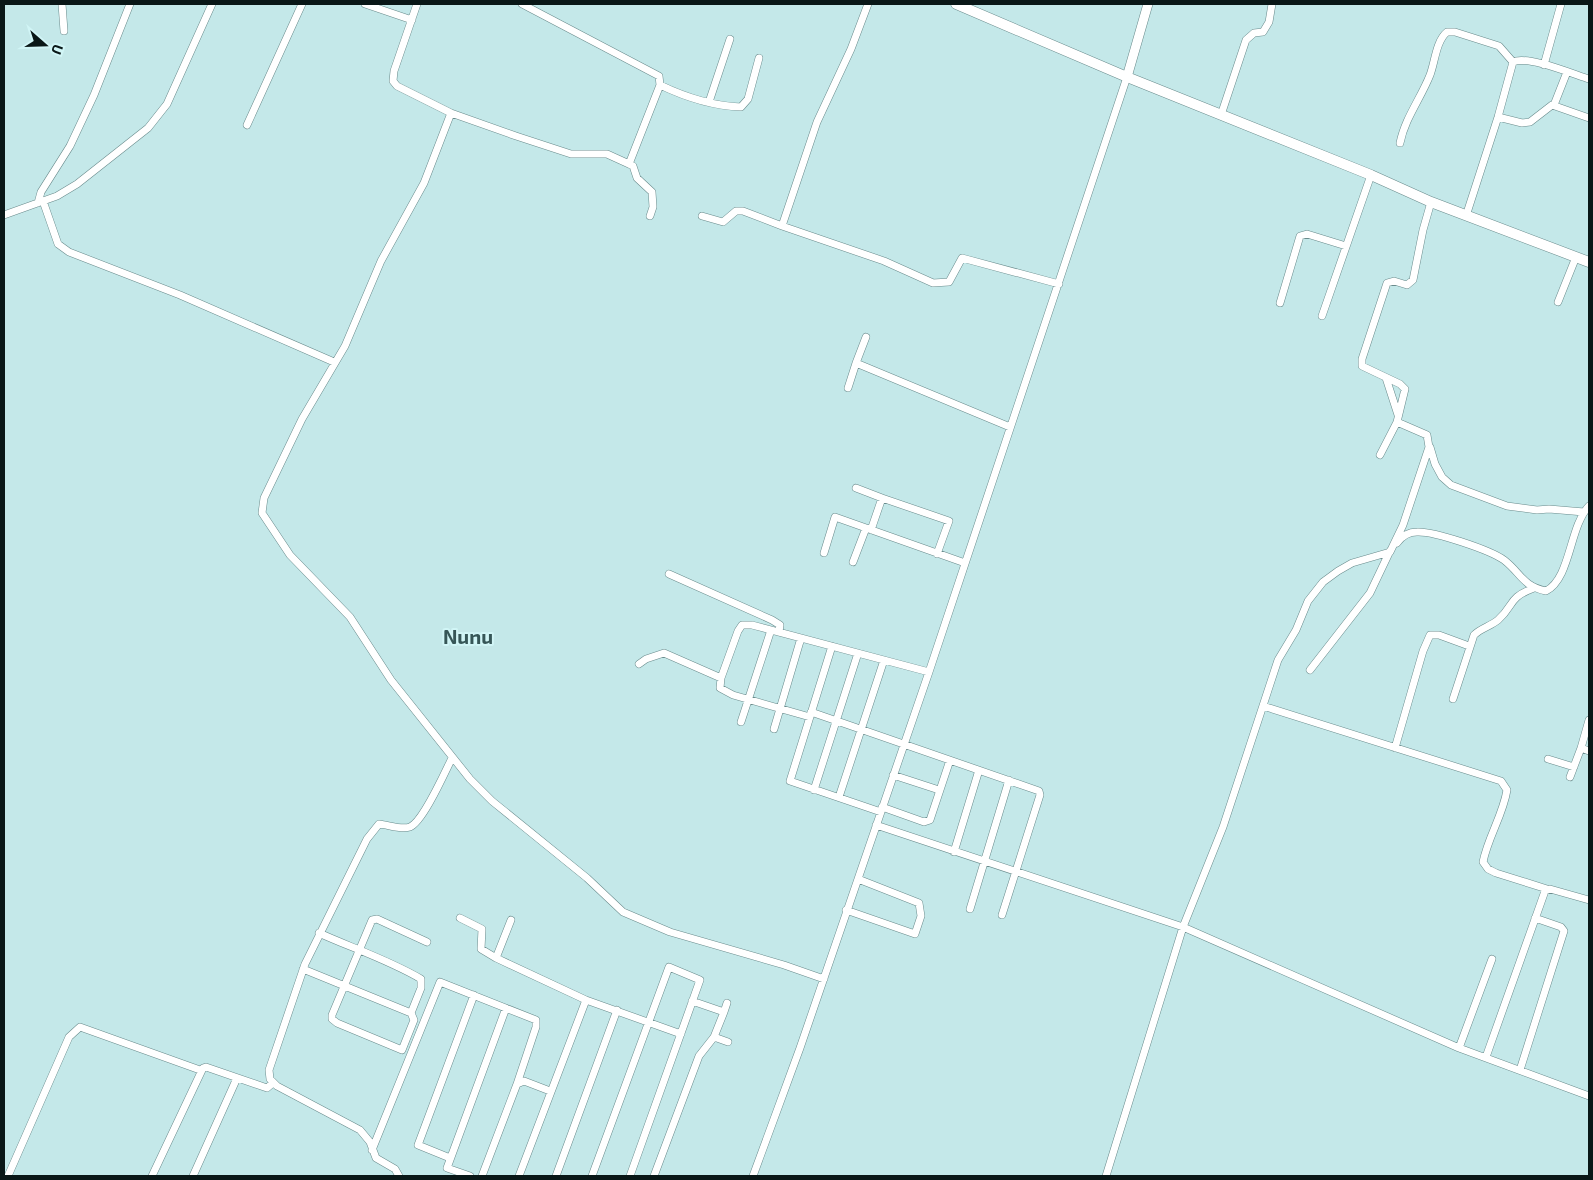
<svg xmlns="http://www.w3.org/2000/svg" width="1593" height="1180" viewBox="0 0 1593 1180" font-family="'Exo 2',sans-serif">
<style>
.lines{fill:none;stroke-linecap:round;stroke-linejoin:round}
.minor-casing{stroke:#698b8c;stroke-width:8}
.tertiary-casing{stroke:#698b8c;stroke-width:10}
.secondary-casing{stroke:#698b8c;stroke-width:11}
.minor{stroke:#fff;stroke-width:7}
.tertiary{stroke:#fff;stroke-width:9}
.secondary{stroke:#fff;stroke-width:10}
.labels{text-anchor:middle;dominant-baseline:central;stroke-width:4;stroke-linejoin:round;paint-order:stroke}
.quarter-label{font-size:20px;font-weight:bold;fill:#365657;stroke:#d1f5f6}
</style>
<rect width="100%" height="100%" fill="#c4e8e9"/>
<g class="lines">
<g class="minor-casing">
<path id="minor" d="M62 4 64 31
M365 4 412 20
M417 4 394 71 393 81 397 86 451 113 516 136 571 154H607L629 164 660 85 659 76 522 4
M868 4 851 49 817 122 782 226 884 261 933 283 949 282 962 258 1059 284
M1544 65 1561 4
M660 85C685 97 713 106 741 107L748 99 759 58
M709 102 730 39
M1554 105 1567 72
M451 113 424 183 381 261 345 346 302 419 264 498 262 513 290 555 350 617 391 680 470 779 492 801 587 878 623 912 670 932 784 965 824 979
M1221 115 1246 40 1254 33 1263 32 1269 22 1272 4
M1498 117 1522 123 1530 122 1552 105 1589 118
M247 125 302 4
M1400 143C1405 118 1421 98 1430 75 1435 62 1436 41 1447 32H1455L1499 46 1513 62
M629 164 633 166 637 178 652 192 653 207 650 216
M43 201 58 244 69 252 180 295 334 362
M1431 202 1423 230 1413 280 1407 285 1394 281 1387 283 1362 359V366L1400 384 1405 389 1397 422 1427 435 1429 447 1403 525 1390 552 1352 563 1338 571 1323 582 1308 601 1296 630 1278 660 1223 827 1183 927 1459 1048 1589 1096
M38 203 41 192 70 146 94 95 130 4
M4 215 57 196 77 184 148 128 167 104 212 4
M702 216 723 222 736 211H743L782 226
M1466 216 1498 117 1513 62C1527 55 1573 74 1589 79
M1558 302 1576 257
M1280 303 1300 236 1307 234 1346 246
M1322 316 1371 175
M866 337 856 363 1010 427
M1386 378 1398 415
M848 388 856 363
M1430 447 1435 464 1442 477 1451 485 1507 506 1537 510 1549 509 1584 512
M1380 455 1397 422
M856 488 882 498
M871 530 882 498 949 521 937 554
M1397 543C1402 536 1409 532 1417 532 1434 531 1490 550 1504 560 1521 573 1522 586 1546 591 1571 578 1569 527 1589 506
M824 553 835 517 965 563
M853 562 866 528
M669 574 772 620 780 625 779 632
M832 646 790 781 881 812
M639 664 646 659 664 653 721 678
M1310 670 1370 593 1390 551
M1453 699 1474 635C1481 628 1491 626 1498 620 1515 605 1507 598 1534 588
M1263 706 1501 781 1507 790C1503 815 1488 837 1483 862L1488 869 1496 873 1547 889
M811 712 1039 791 1040 795 1002 915
M810 717 733 695 720 688 721 678 738 631 742 625H752L929 672
M1589 720 1581 748 1589 751
M741 722 771 630
M774 729 801 638
M1395 748 1423 651 1430 635H1439L1469 646
M1548 759 1574 767
M893 775 939 790
M1570 777 1581 748
M814 790 858 653
M839 797 884 660
M882 807 924 822 930 820 950 760
M876 825 1183 927 1106 1176
M954 852 979 770
M970 909 1009 780
M846 910 915 934 921 916 919 903 858 879
M460 918 482 929 481 949 496 958 586 1000 681 1034
M319 933C352 948 389 960 421 979V988L411 1013 414 1020 402 1050 337 1023 332 1019V1015L372 920 377 919 427 942
M496 958 511 920
M303 969 411 1013
M724 1012 727 1003
M714 1037 728 1042
M1459 1048 1492 959
M1486 1057 1545 891 1550 889 1589 900
M1520 1070 1564 931 1561 927 1535 918
M372 1150 440 982 536 1020V1027L517 1084
M450 1158 418 1145 474 995
M8 1176 69 1037 80 1027 200 1070
M152 1176 203 1068 206 1067 267 1088 273 1083
M193 1176 237 1078
M399 1176 395 1169 376 1158 370 1142 360 1130 277 1086 270 1079 269 1070 305 964 367 839 379 824C389 825 401 830 410 827 423 822 445 772 452 758
M470 1176 447 1168 506 1008
M482 1176 517 1084 524 1081 550 1091
M519 1176 586 1000
M556 1176 617 1010
M592 1176 669 967 700 980 630 1176
M654 1176 699 1056 714 1037 724 1012 692 1001
M753 1176 800 1048 929 672 1127 77"/>
</g>
<g class="tertiary-casing">
<path id="tertiary" d="M1127 77 1148 4"/>
</g>
<g class="secondary-casing">
<path id="secondary" d="M956 4 1127 77 1371 175 1431 202 1589 262"/>
</g>
<use href="#minor" class="minor"/>
<use href="#tertiary" class="tertiary"/>
<use href="#secondary" class="secondary"/>
</g>
<g class="labels">
<g class="quarter-label">
<text x="468" y="636">Nunu</text>
</g>
</g>
<rect width="1593" height="1180" fill="none" stroke="#091717" stroke-width="10"/>
<g transform="translate(45 45) rotate(110)" stroke="#d1f5f6" stroke-width="4" paint-order="stroke">
<path d="M0-4L9 19L0 12L-9 19Z" fill="#091717"/>
<text y="-8" font-size="14" font-weight="bold" text-anchor="middle" fill="#091717">U</text>
</g>
</svg>
